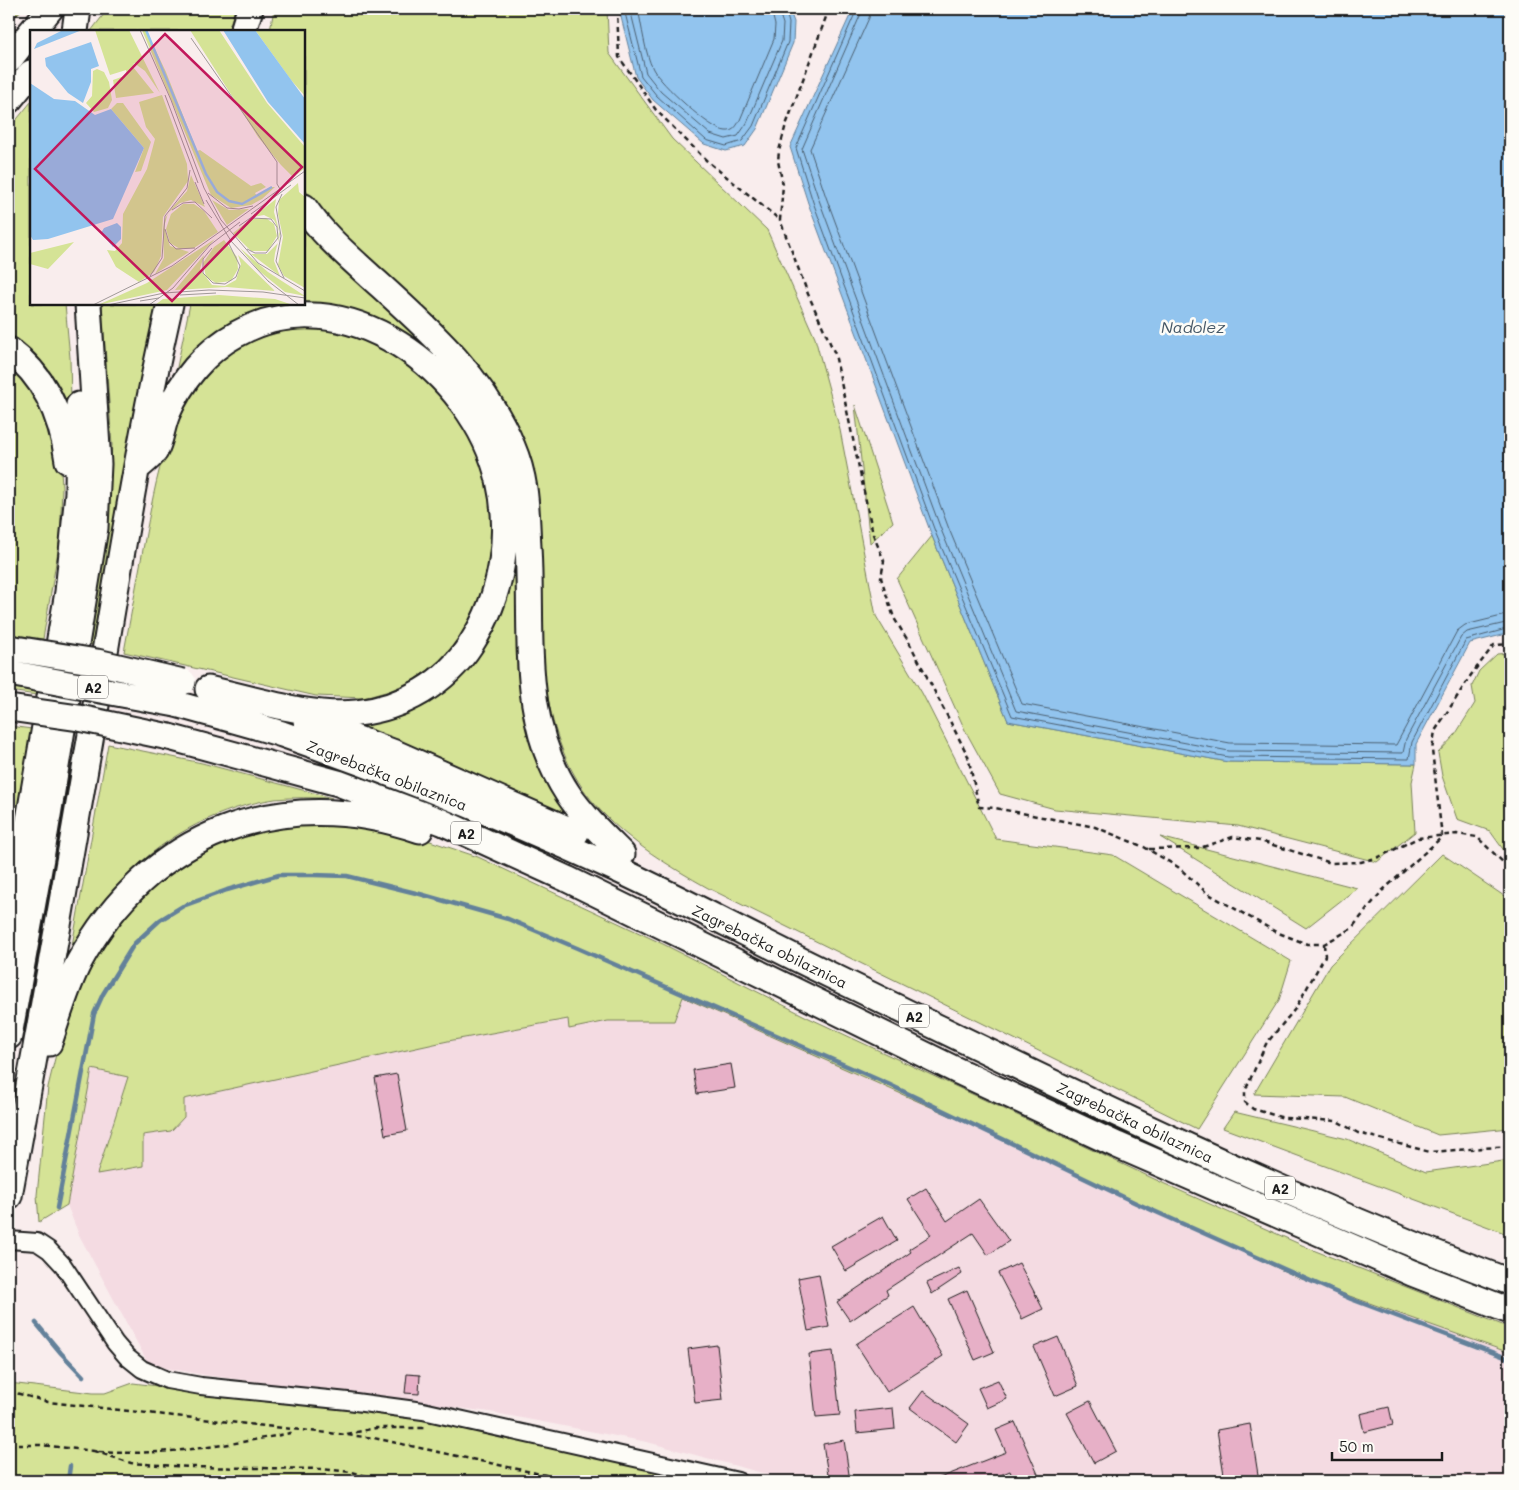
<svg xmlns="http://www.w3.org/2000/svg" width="1519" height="1490" viewBox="0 0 1519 1490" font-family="Mali,sans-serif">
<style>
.built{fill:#f4dbe2}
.green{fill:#d5e396;stroke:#788059}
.water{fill:#92c4ee;stroke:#63819a}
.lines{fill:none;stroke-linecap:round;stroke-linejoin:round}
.shore{stroke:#4b5f70;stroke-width:1}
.stream{stroke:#63819a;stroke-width:4.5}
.building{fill:#e7b0c7;stroke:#1c1c1c}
.minor-casing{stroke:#1c1c1c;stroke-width:20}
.highway-casing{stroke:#1c1c1c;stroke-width:29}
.path{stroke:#1c1c1c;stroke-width:2.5;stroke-dasharray:5 4;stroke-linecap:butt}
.minor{stroke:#fdfcf7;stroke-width:16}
.highway{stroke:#fdfcf7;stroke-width:25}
.highway-bridge-casing{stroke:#1c1c1c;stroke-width:29;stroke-linecap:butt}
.highway-bridge{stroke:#fdfcf7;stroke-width:25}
.labels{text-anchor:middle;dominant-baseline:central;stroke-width:5;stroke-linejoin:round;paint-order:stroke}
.shield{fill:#fdfcf7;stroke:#605f5e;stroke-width:1}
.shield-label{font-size:14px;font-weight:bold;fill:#1c1c1c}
.street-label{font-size:15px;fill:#1c1c1c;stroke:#fdfcf7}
.water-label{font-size:16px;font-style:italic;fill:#455766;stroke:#fdfcf7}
.inset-river{fill:none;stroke:#92c4ee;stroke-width:2.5}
.inset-road{fill:none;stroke:#a19999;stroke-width:1}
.view{fill:#c2185b;fill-opacity:0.15;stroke:#c2185b;stroke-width:2.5}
.inset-edge{fill:none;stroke:#1c1c1c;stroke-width:2.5}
</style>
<rect width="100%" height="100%" fill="#f9eded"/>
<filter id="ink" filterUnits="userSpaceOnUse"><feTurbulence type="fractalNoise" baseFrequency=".02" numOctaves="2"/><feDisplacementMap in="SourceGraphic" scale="10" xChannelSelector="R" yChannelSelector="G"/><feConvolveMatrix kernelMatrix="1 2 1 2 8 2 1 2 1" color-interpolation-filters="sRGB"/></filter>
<g filter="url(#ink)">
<path class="built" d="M683 997 978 1128 1299 1278 1510 1353V1481H792L647 1442 490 1412 204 1375 166 1368 147 1361 79 1235 67 1205 91 1069 128 1077 97 1173 183 1099 448 1041 569 1019V1029L608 1021H674Z"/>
<path class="green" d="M9 9H22L9 24Z
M108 9H235L228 31H91Z
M274 9H607L609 53 672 139 767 230 815 338 840 430 876 616 922 693 996 839 1113 855 1291 961 1279 1000 1197 1129 708 888C669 866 631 843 601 811 544 751 543 668 537 591 534 545 531 500 528 455 520 435 513 417 502 399 474 351 413 303 372 264 347 241 321 217 304 187V31H270Z
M31 102V304H65L70 358 72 444 14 340 9 337V129Z
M304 225 460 377 360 313 211 337 189 355 176 372 190 304H304Z
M102 304H156L92 645 89 644 101 575 112 445Z
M290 327H333L378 343 433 384 472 438 484 467 493 521 490 568 473 618 459 640 437 664 412 681 389 691 364 698 316 696 124 652C131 616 137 580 144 544 156 481 168 400 221 358 241 342 265 335 290 327Z
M9 362 33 387 60 455 62 487 60 539 43 639 9 634Z
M855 405 893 522 870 543Z
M517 522V669L525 718 537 755 589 828 335 718 446 685Z
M932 536 1008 721 1228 762 1416 764 1412 782 1415 832 1377 862 1238 826 1055 809 1000 794 965 730 897 579Z
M1510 653V859L1490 831 1457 819 1442 776 1438 753 1455 735 1475 703 1472 686 1479 671 1497 654Z
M9 684 39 688 37 695 9 691Z
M9 726 32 729 9 863Z
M108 744 202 763 332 798C313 798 294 797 275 799 222 807 167 834 130 873 106 897 89 928 70 957Z
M304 820 397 830 478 857 663 944 809 1018 1165 1184 1313 1250 1510 1328V1353L1299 1278 978 1128 683 997 674 1021H608L569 1029 568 1019 448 1041 184 1099V1117L171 1131 143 1135V1166L97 1174 128 1077 92 1069 67 1205 39 1222 37 1195 48 1087 59 1042 77 985 128 905 207 843Z
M1160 837 1357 888 1306 928Z
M1442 854 1510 900V1128L1438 1135 1345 1097 1254 1094 1330 965Z
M1234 1112 1347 1139 1426 1172 1510 1160V1235L1223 1128Z
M9 1383 93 1393H105L133 1383 418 1418 490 1435 629 1462 711 1481H9Z"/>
<path class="water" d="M619 9H789L794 22 793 43 757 129 745 146 726 151 704 144 653 100 636 77Z
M853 9H1510V633L1470 643 1416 744V764L1228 762 1008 721 932 536 808 203 790 147Z"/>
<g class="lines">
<path class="shore" d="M624 9 641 76 657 96 706 140 726 146 742 141 753 126 788 42 789 23 785 9
M630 9 646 73 661 92 710 134 726 139 738 136 747 123 782 41 783 24 778 9
M638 9C642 26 645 54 653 69 660 83 711 131 726 131 734 132 737 125 740 120L774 39 775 25 771 9
M857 9 796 148 813 202 936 534 1012 716 1228 757 1409 759 1412 742 1466 640 1510 628
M863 9 802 149 819 200 942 532 1016 711 1229 751 1403 753 1406 739 1461 637 1467 632 1510 622
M871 9 869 18 810 149 826 197 949 529 1022 704 1230 743 1396 745 1457 631 1465 625 1510 614"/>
<path class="stream" d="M57 1208 94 1014 103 994 134 944 160 920 183 906 227 890 279 875H314L347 876 420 894 508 919 577 948 888 1084 1136 1203 1351 1299 1510 1359
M36 1323 61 1353 83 1376
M68 1481 70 1466"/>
</g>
<path class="building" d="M731 1064 735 1088 697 1094 693 1070Z
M397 1074 407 1131 385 1135 375 1078Z
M926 1188 947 1221 979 1199 1009 1241 988 1255 973 1233 886 1290 888 1295 850 1321 837 1302 911 1252 909 1249 931 1235 908 1199Z
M883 1216 897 1241 846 1271 831 1246Z
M1019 1263 1043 1309 1022 1319 998 1273Z
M959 1268 962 1274 932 1294 927 1283Z
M819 1274 829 1327 808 1331 798 1278Z
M967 1290 994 1352 975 1360 948 1299Z
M914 1307 943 1356 887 1392 856 1344Z
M1058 1337 1078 1386 1055 1396 1034 1347Z
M717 1345 723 1400 695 1403 688 1349Z
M833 1351 840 1415 816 1417 809 1354Z
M407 1374 420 1375 419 1394 405 1393Z
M998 1380 1007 1399 987 1408 978 1388Z
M923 1391 969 1424 956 1442 910 1408Z
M1090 1401 1116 1451 1094 1463 1067 1413Z
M1389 1407 1393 1425 1364 1432 1360 1414Z
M893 1408 895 1429 857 1433 855 1412Z
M1015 1422 1041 1481H1014L1010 1471 986 1481H932L1006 1452 996 1430Z
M1250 1424 1259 1481H1225L1217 1430Z
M844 1440 850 1481H829L823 1444Z"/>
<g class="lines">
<g class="minor-casing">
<path id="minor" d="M9 1240 37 1242 49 1250 63 1265 115 1343 127 1357 142 1369 167 1380 201 1386 348 1401 423 1411 738 1481"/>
</g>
<g class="highway-casing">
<path id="highway" d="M32 31 50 9
M243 31 250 9
M9 60 31 32
M9 100 31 73
M304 207C322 234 348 256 372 278 427 328 483 376 512 446 527 481 526 509 528 547 533 631 519 720 568 794 583 816 603 835 622 854
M9 350C46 377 62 417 68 461
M137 468C143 463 151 457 155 451 161 440 162 426 167 414 181 381 205 351 237 334 344 274 474 372 499 480 512 536 502 596 471 644 446 683 403 708 357 713 310 718 254 699 208 689
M176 704C211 714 247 723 282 734 397 774 511 820 621 871 689 903 756 939 824 972 1050 1082 1275 1194 1510 1282
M306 720 395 753 576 833
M169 737 338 783 442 822 567 879 960 1072 1117 1145 1412 1273 1510 1311
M9 937 68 592 78 493 79 405
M9 1036 41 858 95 528 98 464 88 304
M49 1043C58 1016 66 987 79 962 149 832 282 783 420 830
M9 1196C36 1049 63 900 88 752 114 602 136 452 170 304"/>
</g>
<path class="path" d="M617 9 619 57 656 110 707 161 780 220
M829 9 785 128 779 151 778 161 783 185 780 220 808 294 835 354 873 534 884 561 881 578 894 618 910 644 968 756 979 807 995 808 1095 827 1144 847 1178 867 1207 893 1276 932 1307 944H1324L1351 929 1382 891 1442 837
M1442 837 1432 750 1435 731 1471 675 1494 645 1510 644
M1149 849 1200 848 1233 837 1260 841 1331 863 1361 862 1379 857 1418 838 1457 834 1477 837 1510 869
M1324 944 1325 956 1295 1009 1266 1044 1245 1091V1102L1253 1109 1284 1118 1337 1121 1358 1133 1430 1152 1510 1146
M9 1391 48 1402 374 1438 573 1481
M347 1434 376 1428H426
M9 1445H40L94 1451
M94 1451 131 1463 189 1467 322 1469 352 1472 384 1481
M99 1452C165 1456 231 1445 295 1432"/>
<use href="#minor" class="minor"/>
<use href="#highway" class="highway"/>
<g class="highway-bridge-casing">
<path id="highway-bridge" d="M75 31 78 9
M9 648 97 662 183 682
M9 673 176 704
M9 708 79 718 169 737"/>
</g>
<use href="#highway-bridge" class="highway-bridge"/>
</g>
</g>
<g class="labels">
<g class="shield">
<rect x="78" y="675.5" width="30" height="23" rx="4"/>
<rect x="451" y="821.5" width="30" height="23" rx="4"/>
<rect x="899" y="1004.5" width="30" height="23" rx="4"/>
<rect x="1265" y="1176.5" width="30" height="23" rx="4"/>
</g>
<g class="shield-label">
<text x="93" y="687">A2</text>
<text x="466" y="833">A2</text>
<text x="914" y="1016">A2</text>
<text x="1280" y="1188">A2</text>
</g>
<g class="street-label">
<text transform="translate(387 775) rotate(21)">Zagrebačka obilaznica</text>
<text transform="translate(770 946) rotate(26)">Zagrebačka obilaznica</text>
<text transform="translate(1135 1122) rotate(25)">Zagrebačka obilaznica</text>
</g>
<g class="water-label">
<text x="1193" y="326">Nadolez</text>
</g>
</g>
<g transform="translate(30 30)">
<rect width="275" height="275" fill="#f9eded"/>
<path d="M65 0H99L130 63 115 41 104 33 103 37 124 63 86 68 83 50 97 45 96 40 80 45ZM112 0H116L136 42 167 121 170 120 221 156 231 153 236 157 225 163 227 166 241 157H245L232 169 221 175 201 178 181 165ZM160 0H189L237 73 275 117V138L263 147 251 135 228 107ZM225 0H275V66L261 50ZM67 39 74 42 79 52 82 70 78 78 64 82 56 73 62 66 63 41ZM132 65 157 134 158 151 133 187 131 226 124 242 109 252 86 237 77 220 85 221 92 213 93 184 117 139 125 109 116 97 109 72ZM87 73H93L121 112 111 141 105 142 114 118 81 79ZM161 145 175 177 161 170 150 173 138 183 134 197 140 216 159 222 125 244 134 228 133 200 134 191 137 185 141 179 157 161ZM268 153 269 162 275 167V258L254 246 248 235 253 207 248 184 249 170ZM246 169 244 182 250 204 249 209 245 223 244 231 250 246 221 224H237L248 213 249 201 244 190 234 185 223 187ZM182 170 199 180 219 179 197 195ZM153 174H164L174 181 188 202 164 218 150 219 140 213 136 199 141 184ZM236 188 244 194 247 206 238 221H221L203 203 221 189ZM185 209 137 260 68 275 117 253ZM194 210 207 227 208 239 201 251 186 253 176 247 173 233 184 217ZM44 212 18 239 0 234V223ZM210 218 238 242 275 266 255 262 228 240ZM174 225 170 239 182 255 195 256 206 250 211 234 208 225 245 261 197 257 145 260ZM189 265 245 269 263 275H125L133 269Z" fill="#d5e396"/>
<path d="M33 0H52L4 19 7 13ZM193 0H225L275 69V114L238 72ZM61 12 69 36 61 39V52L53 73 38 63 16 36 15 28ZM0 53 24 69 45 71 65 85 81 79 114 118 83 189 18 209 3 210 0 205ZM87 193 91 197V209L83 217 71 203 74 198Z" fill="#92c4ee"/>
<path class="inset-river" d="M116 0 176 144 187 162 199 171 212 174 242 157"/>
<path class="inset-road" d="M110 0 141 70 174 158 191 190 228 233 275 261M161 8 247 132V154L250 159M135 65 168 153M261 151 275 141M165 152 174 174M178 163 197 178 209 179 223 176M252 164 246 177 251 206 246 231 254 248M176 170 201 211 239 252M142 180 153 173 165 172 182 188M221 184 261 155M209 196 226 184M135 199 139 212 146 219 165 218M182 218 173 229V243L183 253 195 254 206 247 210 236 199 214M217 219 225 223H236L248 208 247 197 241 189 222 188M120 246 132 228 135 186 157 158 160 140M238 251 269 275M150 265 186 263M110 271 129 268M63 275 142 236 261 151M78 275 134 263 179 260 233 262 275 268M119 275 143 258 180 215 210 192"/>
<path class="view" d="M135 4 272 137 142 271 5 139Z"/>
<rect width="275" height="275" class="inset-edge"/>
</g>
<rect width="1519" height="1490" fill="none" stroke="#fdfcf7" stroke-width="30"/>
<rect x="15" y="15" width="1489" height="1460" fill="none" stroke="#1c1c1c" stroke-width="2" filter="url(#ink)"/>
<path d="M1332 1452v8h110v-8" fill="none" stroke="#1c1c1c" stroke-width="2.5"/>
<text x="1339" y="1452" font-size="15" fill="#1c1c1c" stroke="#fdfcf7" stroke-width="4" paint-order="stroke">50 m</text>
</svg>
